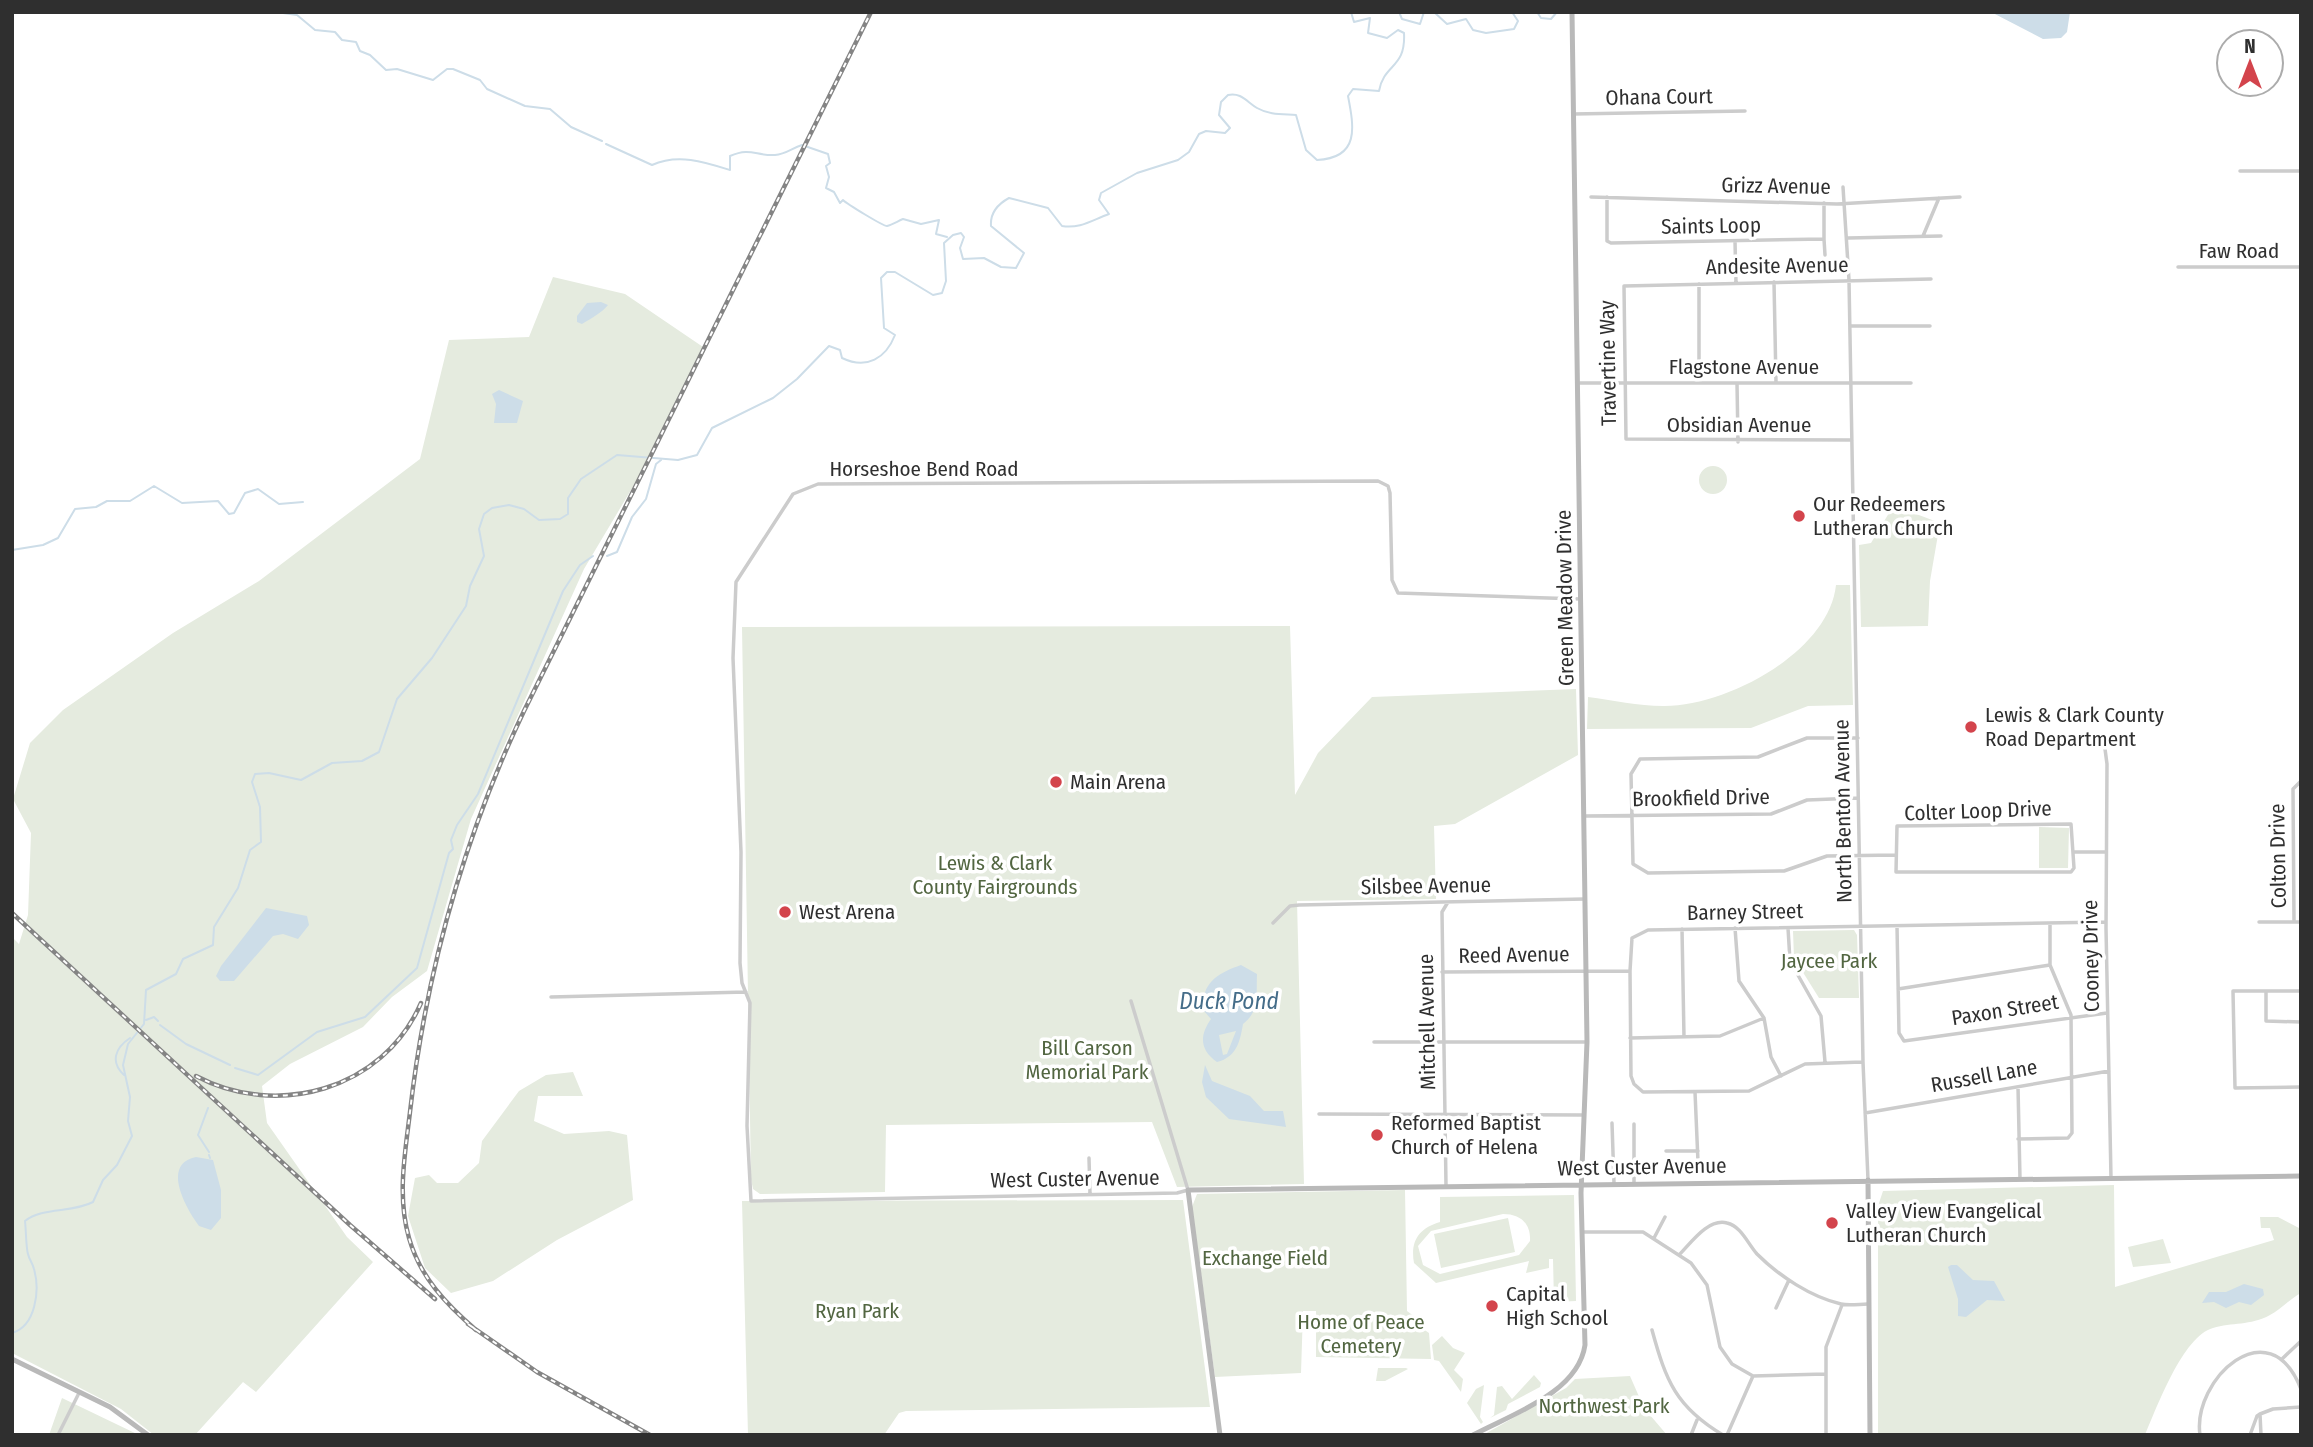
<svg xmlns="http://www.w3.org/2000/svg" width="2313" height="1447" viewBox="0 0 2313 1447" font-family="'Fira Sans Condensed',sans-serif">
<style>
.green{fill:#e5ebdf;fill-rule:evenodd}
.water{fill:#cddde8;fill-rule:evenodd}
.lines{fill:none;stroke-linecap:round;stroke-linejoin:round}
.stream{stroke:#cddde8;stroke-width:2}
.street{stroke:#ccc;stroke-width:3.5}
.secondary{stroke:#b9b9b9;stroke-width:5}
.rail-casing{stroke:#848484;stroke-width:4.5}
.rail{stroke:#fff;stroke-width:2;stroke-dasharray:5;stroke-linecap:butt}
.poi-dot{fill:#d3444c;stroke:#fff;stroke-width:2.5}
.labels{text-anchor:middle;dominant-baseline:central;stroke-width:7;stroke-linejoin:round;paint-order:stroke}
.street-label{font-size:21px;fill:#2f2f2f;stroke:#fff}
.poi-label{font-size:21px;fill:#2f2f2f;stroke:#fff;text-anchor:start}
.park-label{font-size:21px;fill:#526641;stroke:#fff}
.water-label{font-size:23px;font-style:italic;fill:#456d89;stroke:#fff}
</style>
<rect width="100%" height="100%" fill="#fff"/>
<path class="green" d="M553 277 625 294 706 349 650 458 584 569 471 819 427 971 392 997 363 1027 290 1064 262 1086 267 1123 347 1237 373 1262 256 1392 243 1382 195 1435H154L121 1409 14 1354 12 937 19 944 28 915 31 833 13 799 30 743 63 710 173 633 259 581 420 459 449 340 529 337Z
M1699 480a14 14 0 1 1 28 0a14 14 0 1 1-28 0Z
M1892 508 1903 509 1940 523 1930 581 1928 626 1861 627 1859 545 1871 543Z
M1836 585H1850L1853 705 1808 706 1751 728 1587 729 1588 697C1613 700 1638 706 1663 706 1726 707 1829 652 1836 585Z
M1290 626 1295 795 1318 753 1372 697 1576 689 1578 755 1455 824 1434 826 1436 899 1297 901 1304 1184 1177 1187 1152 1122 886 1125 885 1192 760 1194 753 1189 751 1179 742 627Z
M2039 827 2069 828 2068 868H2039Z
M1854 930 1857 935 1859 998H1819L1794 958 1793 931Z
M573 1072 583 1096H538L534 1121 564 1134 609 1131 627 1135 633 1200 557 1240 493 1281 451 1293 425 1268 408 1216 415 1178 429 1175 437 1183H458L479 1163 482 1141 519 1091 546 1075Z
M2114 1185 2115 1287 2274 1240 2270 1228H2261L2260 1217H2278L2301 1229V1293C2290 1299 2281 1309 2270 1315 2250 1326 2232 1322 2213 1328 2183 1336 2157 1407 2145 1435H1878V1206L1883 1191Z
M1405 1190 1407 1311 1415 1317 1416 1324 1429 1333 1431 1359 1316 1357V1311H1303L1301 1373 1215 1377 1192 1207 1197 1194Z
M1574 1195 1576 1301 1554 1302 1553 1259H1549V1268L1526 1273 1529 1261 1436 1283 1414 1263C1410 1241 1419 1228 1440 1222V1197ZM1503 1214C1520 1214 1531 1223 1530 1241L1519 1255 1440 1274 1423 1265 1418 1246 1431 1231Z
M1183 1200 1210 1407 906 1411 899 1413 884 1435H748L742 1201Z
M1508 1218 1515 1252 1441 1268 1434 1234Z
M2163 1239 2171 1263 2133 1267 2128 1247Z
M1442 1336 1453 1348 1465 1353 1454 1370 1463 1379 1461 1392 1439 1361 1434 1360 1432 1345Z
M1378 1368H1406L1408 1369 1385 1381H1376Z
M1534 1375 1541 1383 1540 1387 1508 1404 1506 1410 1490 1418 1494 1415 1497 1387 1502 1386 1512 1399Z
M1630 1376 1644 1408 1667 1435H1483L1566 1388 1575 1379Z
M1484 1385 1480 1417 1483 1422 1481 1424 1467 1403 1476 1389Z
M62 1398 139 1435H49Z"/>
<path class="water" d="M1991 12H2070L2067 32 2061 38 2043 39Z
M601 302 608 305C603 312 590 319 582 324L577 322V316L587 303Z
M499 390 523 401 517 423H494L496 404 492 394Z
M266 908 307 916 309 925 298 939 283 934 273 936 234 981H220L216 976 221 966Z
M1241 965 1257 974C1256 995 1260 1011 1243 1024 1240 1041 1237 1057 1217 1062 1200 1050 1199 1036 1211 1019L1204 1011C1200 983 1218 973 1241 965ZM1236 1031 1227 1054 1223 1055 1219 1035Z
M1205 1065 1212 1081 1250 1096 1264 1111H1283L1286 1127 1229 1119 1206 1097 1202 1082Z
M196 1157 213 1160 221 1190V1218L211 1230 199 1226C187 1210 160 1164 196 1157Z
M1951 1265H1957L1973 1280 1994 1281 2005 1301 1987 1300 1966 1317 1958 1316V1299L1948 1267Z
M2244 1284 2263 1289 2264 1295 2251 1305 2239 1302 2226 1308 2214 1302 2202 1303 2209 1292H2226Z"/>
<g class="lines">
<path class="stream" d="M234 12H260
M276 12 297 15 315 30 335 32 342 40 356 42 360 51 370 55 386 70 397 69 433 80 447 69H453L480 80 487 89 525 106 550 109 571 127 602 141
M1399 12 1402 19 1420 24 1424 12
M1434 12 1447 24 1466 19 1473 30 1486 33 1514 29 1518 21 1512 12
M1537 12 1541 18 1551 19 1557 12
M606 144 652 165C678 153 705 162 730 170V156C751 147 755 156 775 155 786 154 792 148 802 145L828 154 830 163 826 166 829 177 826 188 834 192 840 203 843 200C847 204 883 226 887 226 892 225 898 221 903 219L921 224 939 220 936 234 947 237
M12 550 43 545 58 538 75 509 96 507 107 501H130L154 486 182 503 218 501 229 514 234 513 245 493 258 489 279 504 303 502
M607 556 617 552 632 517 646 499 656 464 661 460
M146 1020 154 1017 158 1021
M160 1025 186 1044 230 1065
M235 1068 258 1075 317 1032 365 1017 417 968 449 853 453 849 451 840 457 825 478 794 563 591 580 565 593 556
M124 1075C110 1062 115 1048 130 1038
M208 1108 198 1135 209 1152
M209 1155 210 1158
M12 1333C36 1326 40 1290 34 1269 33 1264 29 1259 28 1254 26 1248 26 1229 25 1221 42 1207 73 1213 93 1202L103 1180 117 1165 132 1136 128 1121 130 1097 123 1065 128 1044 144 1024 146 990 176 974 183 959 213 945 214 927 238 888 250 850 261 842 260 807 252 782 255 774 269 773 301 780 332 763 362 761 379 752 397 699 432 658 466 606 470 586 484 556 479 529 484 514 492 508 509 505 524 509 539 520 560 519 568 514V498L581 479 617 455 678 460 697 455 712 428 773 398 797 379 829 346 840 350 842 358C867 370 886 358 895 335L884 328 881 278 887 272H895L933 295 942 293 946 281 944 243 953 235 961 233 964 237 960 248 963 259 984 258 1001 267 1016 268 1024 253 991 226C990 213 998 204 1009 198L1048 208 1062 226C1080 229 1092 220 1109 214L1099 200 1101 193 1137 173 1178 160 1189 152 1199 134 1206 131 1225 133 1230 128 1219 115 1221 102 1228 95C1241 92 1247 102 1257 108 1269 115 1283 114 1296 115L1306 150 1317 160C1360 158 1354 127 1348 96L1353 89 1379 91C1384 63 1406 69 1404 33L1398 30 1387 38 1368 33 1370 18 1354 22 1351 12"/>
<path class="street" d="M1573 114 1745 111
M2240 171H2301
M1843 187 1849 280 1863 1062 1868 1180
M1591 197 1837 204 1960 197
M1607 197V241L1611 243 1824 239V203
M1923 236 1939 198
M1848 238 1941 236
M1824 239 1825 255
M1735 241 1736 283
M2178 267H2301
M1774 282 1776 383
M1699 284V383
M1850 326H1930
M1577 383H1911
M1737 383 1738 442
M1852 440 1626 439 1624 286 1931 279
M2097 737 2105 749 2107 764 2106 928 2111 1178
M1858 738H1807L1758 757 1640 759 1631 774 1633 864 1648 873 1784 871 1827 856 1896 855
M1584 816 1771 814 1807 800 1858 798
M2071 824 2074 868 2071 872H1896L1897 826Z
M2074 852H2105
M2259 922H2301
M2294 922 2293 789 2301 781
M1273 923 1290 906 1299 905 1585 899
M1897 926 1899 1033 1904 1041 2107 1013
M1735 928 1739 981 1764 1018 1771 1057 1781 1076
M1788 928 1790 961 1821 1016 1825 1062
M1682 929 1684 1037
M1630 971 1631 1076 1634 1084 1643 1092 1749 1091 1805 1064 1862 1062
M1442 972 1630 971 1632 938 1648 930 2106 922
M1898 989 2050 965
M2266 991V1021L2301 1022
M2301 991H2233L2235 1088 2301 1087
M551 997 746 992
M1131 1001 1188 1190 1177 1193 751 1201 747 1126 750 1003 742 983 740 963 741 852 733 658 736 582 793 494 818 484 1378 481 1388 486 1390 493 1392 580 1398 593 1580 599
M1630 1038 1720 1036 1764 1018
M1374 1042H1587
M2018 1087 2020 1179
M1695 1092 1698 1162
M1865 1113 2109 1071
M1319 1114 1583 1115
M1612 1123 1614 1183
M1634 1124V1182
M2018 1139 2068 1138 2072 1133 2071 1015 2050 965V923
M1666 1151H1698
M1089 1158 1090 1194
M1446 1185 1442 912 1448 902
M1582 1232H1643L1691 1263 1707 1285 1720 1347 1732 1364 1753 1376 1825 1374
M1654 1238 1665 1217
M1679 1255C1691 1243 1708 1218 1727 1223 1741 1226 1748 1244 1757 1254 1779 1276 1811 1297 1841 1304 1849 1306 1860 1304 1868 1304
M1776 1308 1789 1280
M1652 1330C1666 1381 1676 1407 1723 1435
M2283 1358 2301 1341
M2260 1414 2273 1409 2301 1407
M2257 1416 2260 1414 2261 1435
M58 1435 79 1393
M1691 1435 1697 1420
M1727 1435 1753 1376
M1826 1435V1347L1842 1305
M2200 1435C2192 1380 2269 1307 2301 1389
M2250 1435 2257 1416"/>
<path class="secondary" d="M1868 1180 1870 1435
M12 1359 110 1407 148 1435
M1220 1435 1188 1190 2301 1176
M1473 1435C1512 1414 1578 1393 1585 1345L1581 1193 1587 1042 1572 12"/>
<g class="rail-casing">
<path id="rail" d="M12 913 350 1225 435 1299
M196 1076C277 1119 383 1090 421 1003
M468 1324 537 1372 650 1435
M476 1330C446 1304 420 1277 409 1238 397 1196 405 1154 410 1112 426 972 463 839 524 711L871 12"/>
</g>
<use href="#rail" class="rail"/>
</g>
<g class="poi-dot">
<circle cx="1799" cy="516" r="7"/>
<circle cx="1971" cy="727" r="7"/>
<circle cx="1056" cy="782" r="7"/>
<circle cx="785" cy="912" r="7"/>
<circle cx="1377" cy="1135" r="7"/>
<circle cx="1832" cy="1223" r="7"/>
<circle cx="1492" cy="1306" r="7"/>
</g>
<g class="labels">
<g class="street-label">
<text transform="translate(1659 97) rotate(-1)">Ohana Court</text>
<text transform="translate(1776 186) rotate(1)">Grizz Avenue</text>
<text transform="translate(1711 226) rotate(-1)">Saints Loop</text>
<text x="2239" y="251">Faw Road</text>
<text transform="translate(1777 266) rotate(-1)">Andesite Avenue</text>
<text transform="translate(1608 363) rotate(-91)">Travertine Way</text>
<text x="1744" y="367">Flagstone Avenue</text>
<text x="1739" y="425">Obsidian Avenue</text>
<text x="924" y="469">Horseshoe Bend Road</text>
<text transform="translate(1565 598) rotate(-91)">Green Meadow Drive</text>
<text transform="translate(1701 798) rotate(-1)">Brookfield Drive</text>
<text transform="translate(1843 811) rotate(-91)">North Benton Avenue</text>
<text transform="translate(1978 811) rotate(-2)">Colter Loop Drive</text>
<text transform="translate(2278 856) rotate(-91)">Colton Drive</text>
<text transform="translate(1426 886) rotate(-1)">Silsbee Avenue</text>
<text transform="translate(1745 912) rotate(-1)">Barney Street</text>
<text transform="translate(1514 955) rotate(-1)">Reed Avenue</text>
<text transform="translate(2091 956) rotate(-91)">Cooney Drive</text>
<text transform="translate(2005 1010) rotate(-9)">Paxon Street</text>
<text transform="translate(1427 1022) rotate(-91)">Mitchell Avenue</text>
<text transform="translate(1984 1076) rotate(-10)">Russell Lane</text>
<text transform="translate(1642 1167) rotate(-1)">West Custer Avenue</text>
<text transform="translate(1075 1179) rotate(-1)">West Custer Avenue</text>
</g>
<g class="poi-label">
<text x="1813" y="504">Our Redeemers<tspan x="1813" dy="24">Lutheran Church</tspan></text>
<text x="1985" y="715">Lewis &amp; Clark County<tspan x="1985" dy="24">Road Department</tspan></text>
<text x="1070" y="782">Main Arena</text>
<text x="799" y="912">West Arena</text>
<text x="1391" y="1123">Reformed Baptist<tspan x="1391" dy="24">Church of Helena</tspan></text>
<text x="1846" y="1211">Valley View Evangelical<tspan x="1846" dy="24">Lutheran Church</tspan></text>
<text x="1506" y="1294">Capital<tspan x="1506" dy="24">High School</tspan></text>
</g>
<g class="park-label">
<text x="995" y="863">Lewis &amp; Clark<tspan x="995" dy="24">County Fairgrounds</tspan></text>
<text x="1829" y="961">Jaycee Park</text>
<text x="1087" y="1048">Bill Carson<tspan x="1087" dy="24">Memorial Park</tspan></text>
<text x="1265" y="1258">Exchange Field</text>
<text x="857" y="1311">Ryan Park</text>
<text x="1361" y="1322">Home of Peace<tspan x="1361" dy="24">Cemetery</tspan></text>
<text x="1604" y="1406">Northwest Park</text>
</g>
<g class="water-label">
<text x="1229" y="1001">Duck Pond</text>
</g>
</g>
<rect width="2313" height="1447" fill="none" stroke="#2f2f2f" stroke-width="28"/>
<g transform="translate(2250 63)"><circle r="33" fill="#ffffff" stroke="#acacac" stroke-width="2"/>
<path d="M0-5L12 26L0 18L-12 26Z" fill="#d3444c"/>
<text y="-10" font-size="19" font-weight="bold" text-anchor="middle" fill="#2f2f2f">N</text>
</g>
</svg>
